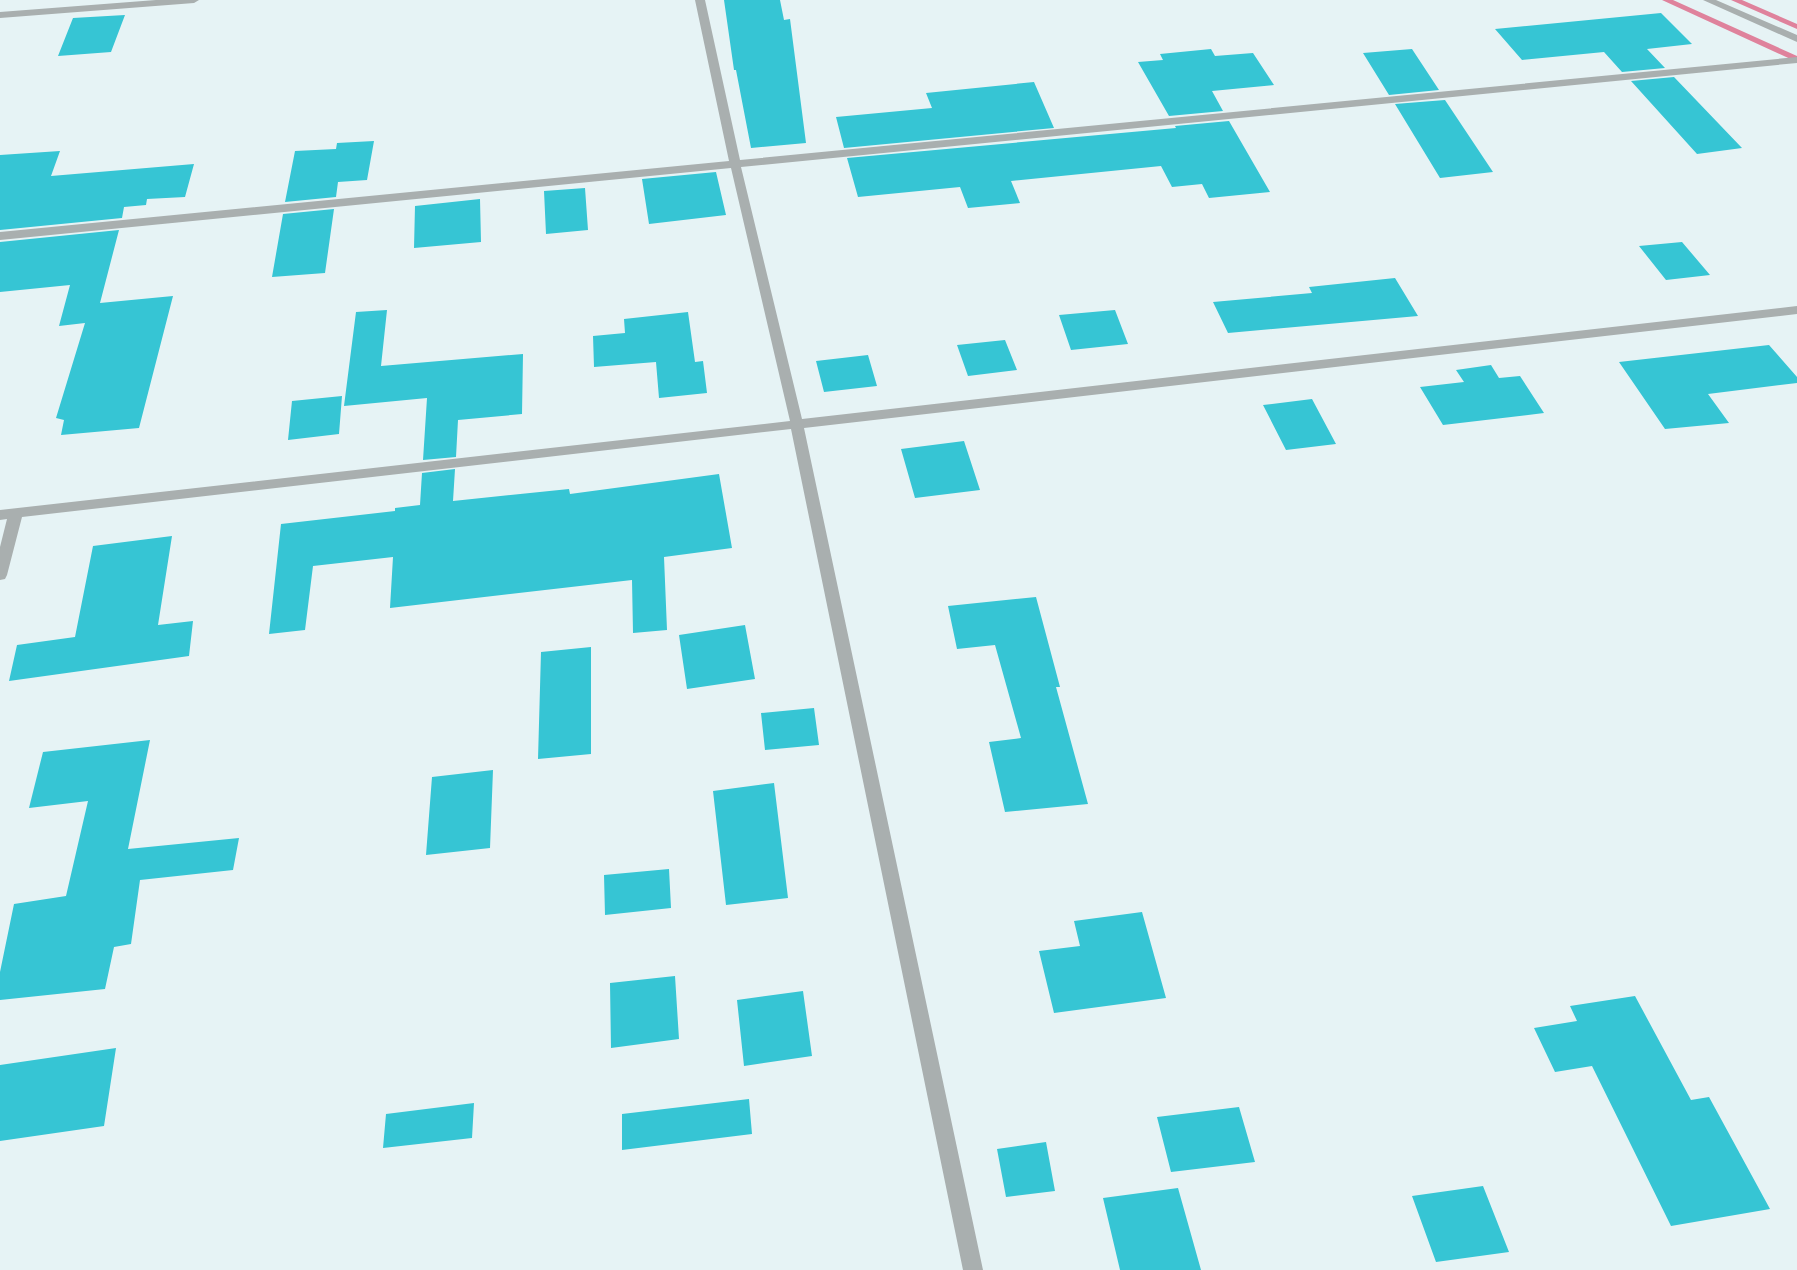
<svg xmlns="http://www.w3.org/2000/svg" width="1797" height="1270" viewBox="0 0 1797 1270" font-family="Arial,sans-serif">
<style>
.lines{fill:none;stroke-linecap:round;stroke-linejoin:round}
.stream{fill:#df829c;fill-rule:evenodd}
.building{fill:#36c5d4}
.minor{fill:#a9afaf;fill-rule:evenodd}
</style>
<rect width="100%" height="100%" fill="#e6f3f5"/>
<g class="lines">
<path class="stream" d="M1662 0H1673L1797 56V62Z
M1731 0H1742L1797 24V29Z"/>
</g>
<path class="building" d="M724 0H780L784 20 790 19 806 143 751 148 736 70H734Z
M1661 13 1692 44 1647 49 1665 68 1622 72 1604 52 1522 60 1495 29Z
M125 15 111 52 58 56 73 18Z
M1211 49 1215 56 1253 53 1274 85 1212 91 1223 111 1169 116 1138 62 1163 60 1160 54Z
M1412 49 1439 90 1389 95 1363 53Z
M1674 77 1742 148 1697 154 1631 81Z
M1034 82 1054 128 844 148 836 117 932 108 926 93Z
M1445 100 1493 172 1440 178 1395 104Z
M1229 121 1270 192 1209 198 1202 184 1172 187 1161 166 1011 181 1020 203 968 208 960 187 858 197 847 158 1176 128 1175 126Z
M374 141 367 180 338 182 336 197 285 202 295 151 336 149 337 143Z
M60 151 51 176 194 164 185 197 147 199 146 205 124 207 122 218 0 230V155Z
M716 172 726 215 649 224 642 179Z
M585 188 588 230 546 234 544 191Z
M480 199 481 242 414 248 415 206Z
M334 209 325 273 272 277 283 214Z
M119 230 100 303 173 296 139 428 61 435 64 420 56 418 85 323 59 326 70 285 0 292V242Z
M1682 242 1710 275 1666 280 1639 246Z
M1395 278 1418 316 1228 333 1213 302 1312 293 1309 287Z
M387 310 381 366 523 354 522 414 458 420 456 457 423 460 427 398 344 406 356 312Z
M1115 310 1128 344 1071 350 1059 315Z
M688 312 695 362 703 361 707 393 659 398 656 362 594 367 593 336 625 333 624 319Z
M1005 340 1017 370 968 376 957 345Z
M1769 345 1797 377V383L1708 394 1729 423 1665 429 1619 362Z
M868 355 877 386 824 392 816 361Z
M1491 365 1499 378 1520 376 1544 413 1443 425 1420 387 1464 382 1456 370Z
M342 396 339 434 288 440 292 401Z
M1312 399 1336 444 1286 450 1263 405Z
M964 441 980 490 915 498 901 449Z
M455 469 453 501 569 489 570 494 719 474 732 548 664 557 667 630 633 633 632 580 390 608 393 557 313 566 305 630 269 634 281 524 395 511V508L420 505 422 473Z
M172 536 158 625 193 621 189 656 9 681 17 645 75 637 93 546Z
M1036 597 1060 687H1056L1088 804 1005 812 989 742 1021 738 995 645 957 649 948 606Z
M745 625 755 679 687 689 679 635Z
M591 647V754L538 759 541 652Z
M814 708 819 745 765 750 761 713Z
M150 740 128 849 239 838 233 870 140 880 131 944 114 947 105 989 0 1000V972L14 904 66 896 88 801 29 808 43 752Z
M493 770 490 848 426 855 432 777Z
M774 783 788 898 726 905 713 791Z
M669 869 671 908 605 915 604 875Z
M1142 912 1166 998 1054 1013 1039 951 1080 946 1074 921Z
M675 976 679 1039 611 1048 610 983Z
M803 991 812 1056 744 1066 737 1000Z
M1635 996 1691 1100 1709 1097 1770 1209 1671 1226 1592 1066 1555 1072 1534 1028 1577 1021 1570 1006Z
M116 1048 104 1126 0 1141V1065Z
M749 1099 752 1134 622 1150V1114Z
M474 1103 472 1138 383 1148 386 1114Z
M1239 1107 1255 1162 1171 1172 1157 1117Z
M1046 1142 1055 1191 1006 1197 997 1149Z
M1483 1186 1509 1252 1436 1262 1412 1196Z
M1178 1188 1201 1270H1120L1103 1198Z"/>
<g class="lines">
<path class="minor" d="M156 0H199L194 3 0 18V12Z
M695 0H705L740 160 1797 57V63L741 167 802 419 1797 306V314L804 428 983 1270H963L791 429 22 517 7 575 5 579 0 580V547L7 519 0 520V510L790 421 731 168 0 240V232L729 161Z
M1703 0H1716L1797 35V42Z"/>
</g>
</svg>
